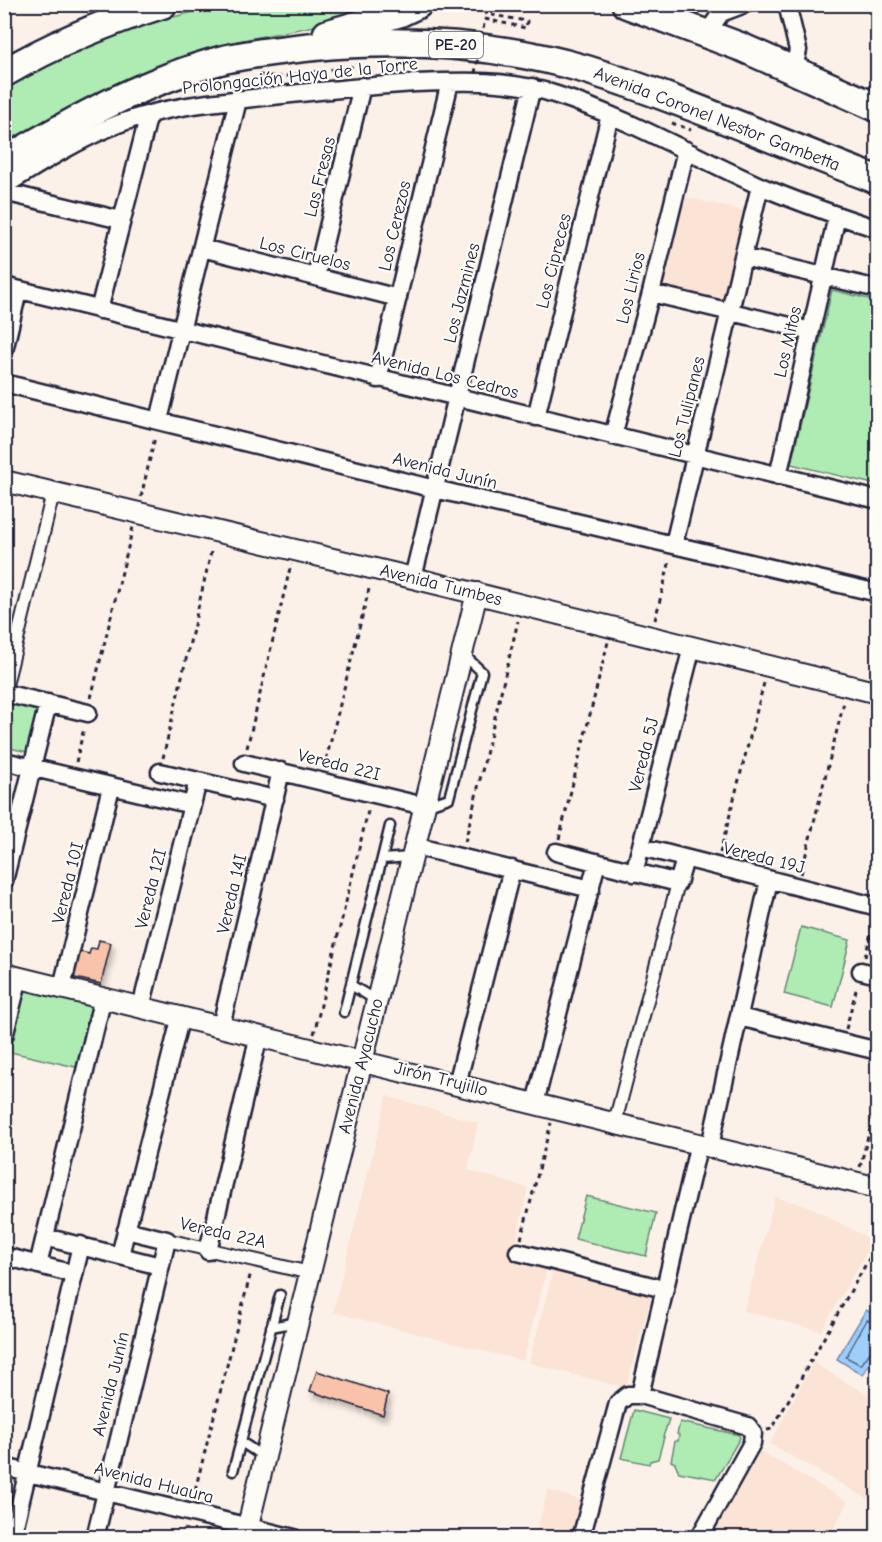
<svg xmlns="http://www.w3.org/2000/svg" width="882" height="1542" viewBox="0 0 882 1542" font-family="'Comic Neue',sans-serif">
<style>
.built{fill:#fbe3d5}
.green{fill:#aeecb3;stroke:#688777;stroke-width:1.5}
.water{fill:#a0cefb;stroke:#6e89ae;stroke-width:1.5}
.lines{fill:none;stroke-linecap:round;stroke-linejoin:round}
.shore{stroke:#546788;stroke-width:1.5}
.building{fill:#f8c3aa;stroke:#22223b;stroke-width:1.5;filter:url(#shadow)}
.service-casing{stroke:#22223b;stroke-width:13}
.pedestrian-casing{stroke:#22223b;stroke-width:16}
.minor-casing{stroke:#22223b;stroke-width:21}
.tertiary-casing{stroke:#22223b;stroke-width:24}
.trunk-casing{stroke:#22223b;stroke-width:32}
.path{stroke:#22223b;stroke-width:3;stroke-dasharray:4.5 4.5;stroke-linecap:butt}
.service{stroke:#fdfcf7;stroke-width:8}
.pedestrian{stroke:#fdfcf7;stroke-width:12}
.minor{stroke:#fdfcf7;stroke-width:16}
.tertiary{stroke:#fdfcf7;stroke-width:20}
.trunk{stroke:#fdfcf7;stroke-width:27}
.path-bridge{stroke:#22223b;stroke-width:3;stroke-dasharray:4.5 4.5;stroke-linecap:butt}
.labels{text-anchor:middle;dominant-baseline:central;stroke-width:4.5;stroke-linejoin:round;paint-order:stroke}
.shield{fill:#fdfcf7;stroke:#646373;stroke-width:1.5}
.shield-label{font-size:16px;font-weight:bold;fill:#22223b}
.street-label{font-size:18px;fill:#22223b;stroke:#fdfcf7}
</style>
<defs>
<filter id="shadow"><feDropShadow dx="3" dy="5" stdDeviation="3" flood-color="#0004"/></filter>
</defs>
<rect width="100%" height="100%" fill="#fcf1e8"/>
<filter id="ink" filterUnits="userSpaceOnUse"><feTurbulence type="fractalNoise" baseFrequency=".0167" numOctaves="2"/><feDisplacementMap in="SourceGraphic" scale="12" xChannelSelector="R" yChannelSelector="G"/><feConvolveMatrix kernelMatrix="1 2 1 2 8 2 1 2 1" color-interpolation-filters="sRGB"/></filter>
<g filter="url(#ink)">
<path class="built" d="M681 196 748 212 725 301 659 284Z
M387 1096 478 1123 468 1170 528 1188 513 1254 548 1264 523 1361 333 1312Z
M775 1197 810 1207 873 1241 821 1331 744 1311Z
M554 1267 652 1293 626 1388 529 1363Z
M813 1363 877 1400V1504L770 1444Z
M760 1451 848 1502 828 1537H712Z
M548 1490 581 1500 571 1537H535Z"/>
<path class="green" d="M221 5H405L350 19 228 43 205 52 5 151V83L19 75 130 28Z
M832 290 877 301V485L791 464Z
M5 698 44 708 32 753 5 747Z
M801 927 850 940 833 1007 784 994Z
M22 981 98 1001 80 1068 6 1051Z
M586 1196 656 1213 646 1256 575 1239Z
M634 1410 669 1419 663 1437H664L658 1459 650 1461 649 1464 621 1458Z
M680 1422 739 1435 740 1438 716 1479 679 1472 675 1463 671 1461 675 1441H678L679 1435 677 1434Z"/>
<path class="water" d="M866 1310 877 1317V1350L863 1375 837 1359Z"/>
<g class="lines">
<path class="shore" d="M878 1321 867 1320 846 1357 861 1365 871 1351 878 1348"/>
</g>
<path class="building" d="M99 940 111 943 101 984 71 977 77 954H80L81 952 89 954 91 948 97 949Z
M317 1371 388 1394 383 1415 310 1391Z"/>
<g class="lines">
<g class="service-casing">
<path id="service" d="M425 806 449 798 482 672 463 654
M382 859 411 857
M351 985 377 1001
M344 1012 390 826
M271 1327 297 1322
M241 1442 264 1457
M233 1471 280 1295"/>
</g>
<g class="pedestrian-casing">
<path id="pedestrian" d="M4 693 53 493
M615 1122 678 883
M167 1240 310 1273"/>
</g>
<g class="minor-casing">
<path id="minor" d="M787 4 798 50 794 69
M707 33 721 13 745 4
M4 186C41 163 77 140 118 124 169 104 227 101 282 95 326 90 371 86 415 83 464 81 511 79 557 95 628 118 693 156 760 186 798 202 838 216 878 229
M4 192 121 220
M202 248 398 298
M743 257 878 289
M316 277 362 86
M4 286 878 500
M651 293 811 331
M99 310 149 114
M4 351 18 291
M378 379 450 82
M4 383 435 489 878 593
M536 417 610 115
M159 420 238 100
M613 436 651 293 686 150
M778 476 837 216
M674 544 760 186
M413 578 532 87
M4 693 88 713
M4 761 192 805
M244 763 424 806
M160 772 275 799
M414 846 591 889
M641 847 878 907
M556 852 678 883 685 859
M634 873 692 647
M4 881 48 703
M861 971 878 975
M62 987 111 787
M141 1007 198 781
M739 1017 878 1051
M221 1026 281 771
M4 1037 19 977
M457 1084 512 869
M535 1103 597 862
M710 1146 769 880
M45 1237 160 1266
M208 1251 259 1035
M518 1252 664 1289
M120 1255 181 1016
M4 1256 74 1274
M38 1265 103 997
M640 1395 748 1426 753 1433 752 1443 699 1538
M4 1467 294 1538
M12 1538 81 1245
M95 1538 167 1240 126 1230
M581 1538 618 1403 628 1395H640L699 1143"/>
</g>
<g class="tertiary-casing">
<path id="tertiary" d="M4 481 413 578 878 693
M4 974 878 1188
M245 1538 477 593"/>
</g>
<g class="trunk-casing">
<path id="trunk" d="M626 4 741 47 878 108
M327 34 399 13 418 4
M4 73C54 44 109 21 163 4
M4 161C74 120 147 79 226 59 253 53 281 50 309 47 402 38 498 43 588 70 687 101 781 144 878 180"/>
</g>
<path class="path" d="M485 19 526 28 527 21 486 14 488 4
M259 75 279 77 357 66
M672 123 691 130
M141 497 155 437
M655 620 670 560
M91 698 133 527
M247 748 291 564
M163 758 212 548
M76 762 84 728
M324 768 370 585
M559 839 608 642
M465 842 518 621
M720 853 764 683
M801 874 844 702
M865 957 874 922
M846 1029 857 986
M314 1034 369 807
M860 1167 878 1098
M521 1239 551 1123
M767 1430 772 1429 878 1243
M193 1498 251 1272
M184 1538 186 1528"/>
<use href="#service" class="service"/>
<use href="#pedestrian" class="pedestrian"/>
<use href="#minor" class="minor"/>
<use href="#tertiary" class="tertiary"/>
<use href="#trunk" class="trunk"/>
<path class="path-bridge" d="M475 73 485 19"/>
</g>
</g>
<g class="labels">
<rect class="shield" x="429" y="32" width="54" height="26" rx="4.5"/>
<g class="shield-label">
<text x="456" y="45">PE-20</text>
</g>
<g class="street-label">
<text transform="translate(300 76) rotate(-6)">Prolongación Haya de la Torre</text>
<text transform="translate(717 119) rotate(21)">Avenida Coronel Nestor Gambetta</text>
<text transform="translate(320 177) rotate(-76)">Las Fresas</text>
<text transform="translate(395 226) rotate(-77)">Los Cerezos</text>
<text transform="translate(305 254) rotate(14)">Los Ciruelos</text>
<text transform="translate(554 261) rotate(-76)">Los Cipreces</text>
<text transform="translate(631 288) rotate(-76)">Los Lirios</text>
<text transform="translate(462 293) rotate(-76)">Los Jazmines</text>
<text transform="translate(788 342) rotate(-77)">Los Mitos</text>
<text transform="translate(445 375) rotate(14)">Avenida Los Cedros</text>
<text transform="translate(687 407) rotate(-76)">Los Tulipanes</text>
<text transform="translate(445 471) rotate(14)">Avenida Junín</text>
<text transform="translate(441 585) rotate(14)">Avenida Tumbes</text>
<text transform="translate(644 755) rotate(-76)">Vereda 5J</text>
<text transform="translate(339 765) rotate(14)">Vereda 22I</text>
<text transform="translate(764 858) rotate(14)">Vereda 19J</text>
<text transform="translate(68 883) rotate(-76)">Vereda 10I</text>
<text transform="translate(151 889) rotate(-76)">Vereda 12I</text>
<text transform="translate(232 894) rotate(-77)">Vereda 14I</text>
<text transform="translate(361 1066) rotate(-76)">Avenida Ayacucho</text>
<text transform="translate(441 1079) rotate(14)">Jirón Trujillo</text>
<text transform="translate(223 1233) rotate(13)">Vereda 22A</text>
<text transform="translate(111 1384) rotate(-76)">Avenida Junín</text>
<text transform="translate(154 1483) rotate(14)">Avenida Huaura</text>
</g>
</g>
<rect width="882" height="1542" fill="none" stroke="#fdfcf7" stroke-width="24"/>
<rect x="12" y="12" width="858" height="1518" fill="none" stroke="#22223b" stroke-width="2" filter="url(#ink)"/>
</svg>
